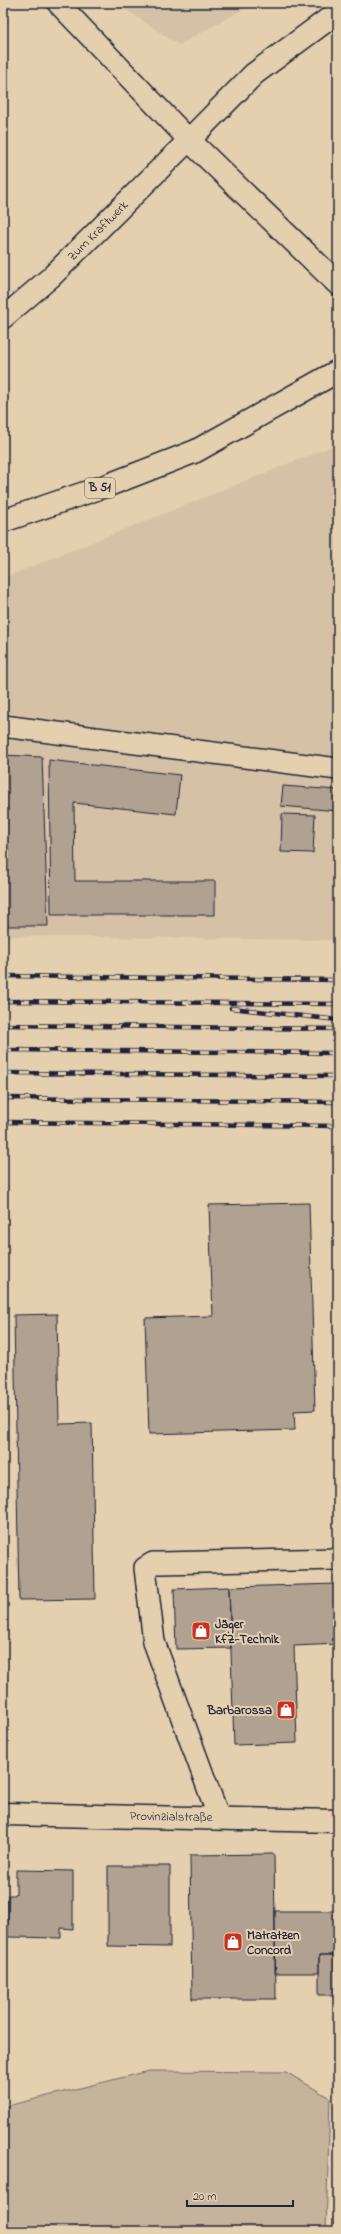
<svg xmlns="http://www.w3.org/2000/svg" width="341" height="2234" viewBox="0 0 341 2234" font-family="'Indie Flower',sans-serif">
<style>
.built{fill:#d5c1a5}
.green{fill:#c5b39b;stroke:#746a6b}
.building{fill:#b1a190;stroke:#22223b}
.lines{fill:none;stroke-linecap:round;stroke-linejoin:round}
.service-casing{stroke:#22223b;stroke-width:24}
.minor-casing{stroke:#22223b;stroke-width:25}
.secondary-casing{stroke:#22223b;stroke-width:25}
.trunk-casing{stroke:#22223b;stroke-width:25}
.service{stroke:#e4cfae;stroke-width:21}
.minor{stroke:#e4cfae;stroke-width:22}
.secondary{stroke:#e4cfae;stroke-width:22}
.trunk{stroke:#e4cfae;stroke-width:22}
.rail-casing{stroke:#22223b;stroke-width:4.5}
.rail{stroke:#e4cfae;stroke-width:3;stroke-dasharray:9;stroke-linecap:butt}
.labels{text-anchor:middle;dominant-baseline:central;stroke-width:4;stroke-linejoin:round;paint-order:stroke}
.shield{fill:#e4cfae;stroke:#5c565e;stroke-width:1}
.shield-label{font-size:12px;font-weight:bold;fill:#22223b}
.street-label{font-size:13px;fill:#22223b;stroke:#e4cfae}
.poi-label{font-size:13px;font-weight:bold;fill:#22223b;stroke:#e4cfae;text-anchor:start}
</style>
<rect width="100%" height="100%" fill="#e4cfae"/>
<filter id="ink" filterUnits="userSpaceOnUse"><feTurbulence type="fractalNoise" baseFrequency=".025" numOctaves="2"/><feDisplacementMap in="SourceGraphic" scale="8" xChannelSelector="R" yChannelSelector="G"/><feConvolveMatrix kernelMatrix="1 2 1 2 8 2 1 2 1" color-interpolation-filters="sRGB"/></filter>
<g filter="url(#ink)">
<path class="built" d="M116 3H254L179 45Z
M338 444V940L3 936V578Z"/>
<path class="green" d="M149 2071 286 2072 330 2098 326 2231H3V2107Z"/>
<path class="building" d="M3 755 42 757 48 926H3Z
M49 760 180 775 176 814 74 803 75 881H215V915H51Z
M283 786 338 790V811L281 806Z
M282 814 315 815 313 853 281 852Z
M309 1203 315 1410 294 1411 295 1430 149 1434 145 1318 213 1316 209 1205Z
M57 1314 59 1424 92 1423 95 1599 19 1600 14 1315Z
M338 1584V1644L294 1646 297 1743 234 1745 229 1587Z
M229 1587 231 1648 176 1649 174 1589Z
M274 1854 276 1999H192L190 1855Z
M108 1866H170V1947L108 1946Z
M16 1870 73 1871V1929L61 1928V1938L8 1937V1895H16Z
M275 1911H338V1955H319V1973H275Z
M319 1955H338V1995H319Z"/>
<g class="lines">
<g class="service-casing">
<path id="service" d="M3 318 51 277 189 140 58 3
M3 726 338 769
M219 1818 154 1642 145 1568 153 1563H160L338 1559"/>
</g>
<g class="minor-casing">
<path id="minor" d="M338 12 254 74 189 140 338 284"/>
</g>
<g class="secondary-casing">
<path id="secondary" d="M3 1814 338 1821"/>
</g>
<g class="trunk-casing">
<path id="trunk" d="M3 521 111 484 196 451 338 371"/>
</g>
<use href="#service" class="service"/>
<use href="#minor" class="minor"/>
<use href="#secondary" class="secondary"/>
<use href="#trunk" class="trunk"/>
<g class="rail-casing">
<path id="rail" d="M3 976 338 980
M3 1001 338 1004
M231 1008 338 1020
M3 1025 338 1029
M3 1050 338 1053
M3 1073 338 1076
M3 1098 338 1102
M3 1122 338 1126"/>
</g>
<use href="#rail" class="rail"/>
</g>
</g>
<defs>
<g id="shop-square" transform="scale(1)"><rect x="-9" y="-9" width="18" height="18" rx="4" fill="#c8321e" stroke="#e4cfae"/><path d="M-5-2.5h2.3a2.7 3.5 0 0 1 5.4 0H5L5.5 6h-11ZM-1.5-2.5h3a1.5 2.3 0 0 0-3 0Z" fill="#fff"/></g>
</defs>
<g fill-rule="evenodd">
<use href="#shop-square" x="201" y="1631"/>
<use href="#shop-square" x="286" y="1710"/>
<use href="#shop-square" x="233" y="1942"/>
</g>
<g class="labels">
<rect class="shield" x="85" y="478" width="30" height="20" rx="3"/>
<g class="shield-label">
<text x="100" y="488">B 51</text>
</g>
<g class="street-label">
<text transform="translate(98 231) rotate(-45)">Zum Kraftwerk</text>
<text transform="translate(171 1817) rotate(1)">Provinzialstraße</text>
</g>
<g class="poi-label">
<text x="215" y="1624">Jäger<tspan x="215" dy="15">KfZ-Technik</tspan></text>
<text x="272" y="1710" text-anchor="end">Barbarossa</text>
<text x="247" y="1935">Matratzen<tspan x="247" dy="15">Concord</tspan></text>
</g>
</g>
<rect width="341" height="2234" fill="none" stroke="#e4cfae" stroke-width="16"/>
<rect x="8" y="8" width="325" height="2218" fill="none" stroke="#22223b" stroke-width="1.5" filter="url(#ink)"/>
<path d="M187 2200v6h106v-6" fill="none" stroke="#22223b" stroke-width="2"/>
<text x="193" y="2200" font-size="12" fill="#22223b" stroke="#e4cfae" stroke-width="3" paint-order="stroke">20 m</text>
</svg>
